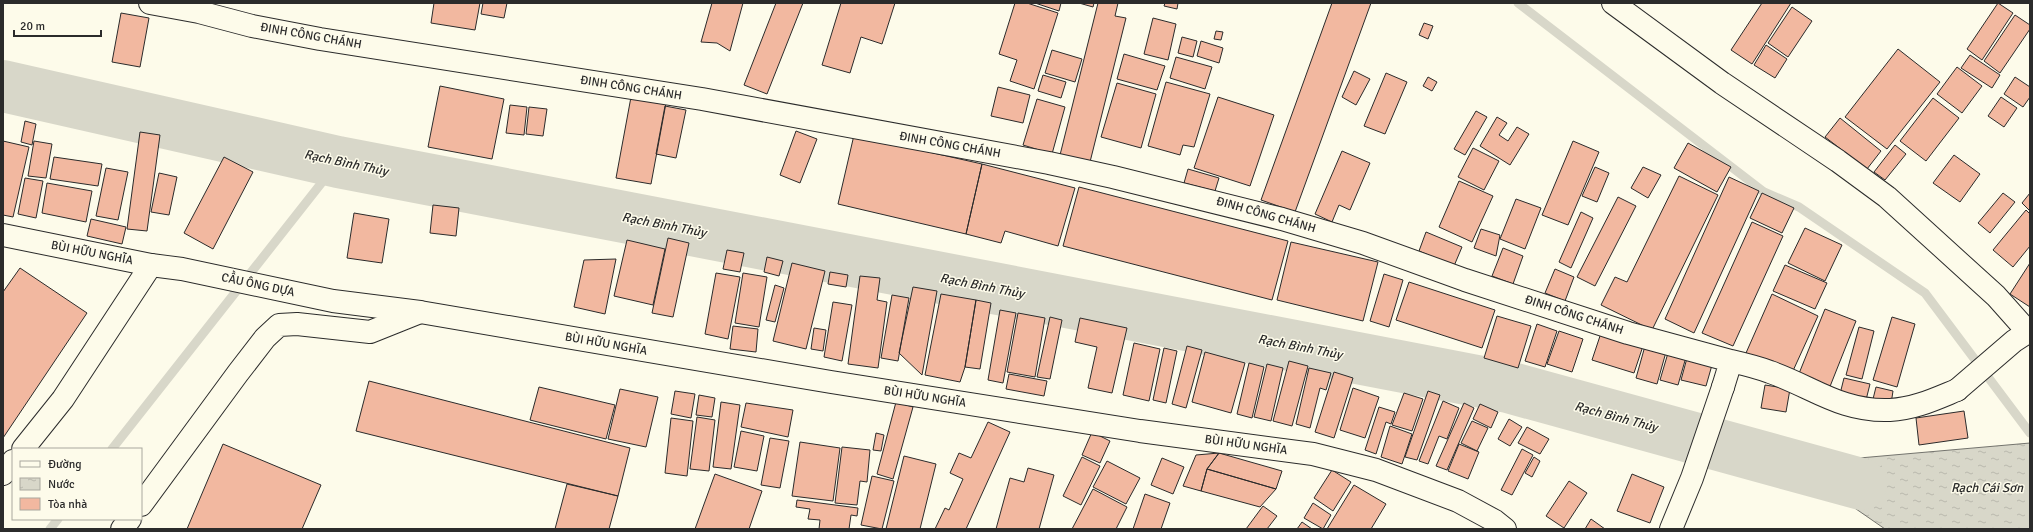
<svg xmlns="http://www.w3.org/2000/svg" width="2033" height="532" viewBox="0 0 2033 532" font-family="Signika,sans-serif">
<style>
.water{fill:url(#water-ripples);stroke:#74746e}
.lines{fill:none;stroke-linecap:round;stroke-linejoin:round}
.stream{stroke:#d8d7c9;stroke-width:9}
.river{stroke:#d8d7c9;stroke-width:52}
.building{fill:#f2b8a0;stroke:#2b2b2b}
.street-casing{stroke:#2b2b2b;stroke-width:24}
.secondary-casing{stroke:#2b2b2b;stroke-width:24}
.street{stroke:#fdfbea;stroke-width:22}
.secondary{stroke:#fdfbea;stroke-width:22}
.labels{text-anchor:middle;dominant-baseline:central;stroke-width:3;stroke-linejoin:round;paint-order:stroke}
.street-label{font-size:12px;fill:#2b2b2b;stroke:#fdfbea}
.water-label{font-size:13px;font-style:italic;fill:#2b2b2b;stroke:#fdfbea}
</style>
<defs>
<pattern id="water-ripples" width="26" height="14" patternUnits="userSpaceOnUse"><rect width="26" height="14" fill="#d8d7c9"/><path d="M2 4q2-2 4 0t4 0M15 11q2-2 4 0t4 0" fill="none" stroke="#bab9ad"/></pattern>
</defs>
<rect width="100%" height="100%" fill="#fdfbea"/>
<path class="water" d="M2030 443V529H1885L1791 464Z"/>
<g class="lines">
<path class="stream" d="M1518 3 1764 192 1799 207 1925 293 2030 433
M112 449 338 162
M50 529 58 519"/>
<path class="river" d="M3 86 338 162 1508 387 1861 484"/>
</g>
<path class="building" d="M434 3H480L475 30 431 23Z
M483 3H507L504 18 481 14Z
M712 3H743L730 51 717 43 701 42Z
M776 3H803L767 94 744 85Z
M841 3H895L882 44 861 37 850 73 822 65Z
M1015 3H1027L1058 13 1034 89 1010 81 1017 60 999 54Z
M1035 3H1061L1059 11Z
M1079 3H1094L1093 7Z
M1098 3H1118L1115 16 1126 18 1090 162 1060 155Z
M1165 3H1178L1177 9 1164 6Z
M1332 3H1371L1295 212 1261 200Z
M1762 3H1791L1752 64 1731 50Z
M1998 3 2013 13 1982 60 1967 49Z
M1792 7 1812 21 1788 57 1768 43Z
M121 13 149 18 140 67 112 62Z
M2015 15 2030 25V29L2000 73 1984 61Z
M1153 18 1176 24 1168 60 1144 54Z
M1424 23 1433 26 1428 39 1419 35Z
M1216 31 1223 32 1221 40 1214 39Z
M1182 37 1197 41 1193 57 1178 53Z
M1201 41 1223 48 1219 63 1197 56Z
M1766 45 1787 59 1775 78 1754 65Z
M1898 49 1940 82 1887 149 1845 117Z
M1052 50 1082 59 1075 82 1045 73Z
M1124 54 1165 66 1157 90 1117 79Z
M1970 55 2000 75 1992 88 1961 68Z
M1176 57 1212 67 1205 89 1170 78Z
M1957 67 1982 86 1962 113 1937 94Z
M1354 71 1370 79 1356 105 1342 97Z
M1386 73 1407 82 1385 134 1364 126Z
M1043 75 1066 82 1061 98 1038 91Z
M1428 77 1437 82 1432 91 1423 86Z
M2015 77 2030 87V97L2023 107 2004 94Z
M1166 82 1210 94 1194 147 1183 145 1180 155 1148 146Z
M1117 83 1156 94 1141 148 1101 137Z
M440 86 504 99 492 159 428 147Z
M998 87 1030 95 1023 123 991 116Z
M631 97 666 103 651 184 616 178Z
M1218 97 1274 115 1250 186 1194 168Z
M2001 97 2017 108 2004 127 1988 116Z
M1933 98 1959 118 1926 161 1900 141Z
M1037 99 1065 107 1052 154 1023 145Z
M510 105 527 107 524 135 506 133Z
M665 106 686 110 676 158 656 154Z
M529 107 547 109 543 136 526 134Z
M1476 111 1487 117 1465 155 1454 149Z
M1497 117 1507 123 1499 135 1508 141 1517 127 1529 134 1510 165 1480 146Z
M1840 118 1881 151 1867 169 1825 137Z
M25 121 36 124 32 145 21 142Z
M796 131 817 139 800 183 780 175Z
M140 132 160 135 147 231 127 229Z
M854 135 982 164 966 234 838 204Z
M3 141 29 147 13 217 3 215Z
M34 141 52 144 46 178 28 176Z
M1573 141 1599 152 1568 225 1542 215Z
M1688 143 1731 167 1717 192 1674 168Z
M1895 145 1906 154 1885 180 1874 172Z
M1473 148 1499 161 1484 190 1458 177Z
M1342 151 1370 163 1350 210 1339 205 1332 222 1315 214Z
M1954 155 1980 174 1960 202 1933 183Z
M54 157 102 164 98 186 50 179Z
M224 157 253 172 213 249 184 233Z
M982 164 1075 188 1058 246 1005 231 1001 243 966 234Z
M1595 167 1609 173 1597 202 1582 196Z
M1643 167 1661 175 1648 198 1631 188Z
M106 168 128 172 118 220 96 216Z
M1188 169 1219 178 1215 191 1184 183Z
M159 173 177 177 169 215 151 212Z
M1679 176 1718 195 1652 330 1601 305 1615 277 1627 282Z
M1729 177 1759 191 1694 333 1665 319Z
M25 178 43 181 36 218 18 214Z
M1459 181 1493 196 1472 242 1439 227Z
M47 183 92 191 86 222 42 213Z
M1079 187 1288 241 1272 300 1063 246Z
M1762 193 1794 208 1782 233 1750 218Z
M2003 193 2015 202 1990 233 1978 223Z
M2030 193V211L2022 203Z
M1618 197 1636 206 1595 286 1577 277Z
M1516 199 1541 208 1525 249 1500 239Z
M433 205 459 208 456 236 430 233Z
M2026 210 2030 214V246L2013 267 1993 250Z
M1581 212 1593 218 1571 268 1559 262Z
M354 213 389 219 382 263 347 258Z
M91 219 126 227 122 244 87 236Z
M1752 222 1783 236 1733 346 1702 333Z
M1805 228 1842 245 1825 281 1788 263Z
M1481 229 1500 235 1496 256 1474 248Z
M1426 232 1462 247 1454 266 1419 251Z
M668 238 689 243 673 317 652 313Z
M627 240 665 249 653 305 614 296Z
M1291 242 1378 262 1363 321 1277 300Z
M1503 248 1523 256 1513 284 1492 276Z
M727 250 744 253 740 272 723 269Z
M767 257 783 261 779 276 764 272Z
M616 259 605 314 574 307 584 260Z
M792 263 825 271 806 349 773 341Z
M2030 263V307L2010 294Z
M1785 265 1827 283 1815 309 1773 291Z
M20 268 87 313 3 438V292Z
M1555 269 1574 277 1565 301 1545 293Z
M830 272 848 275 846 287 828 284Z
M716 273 740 277 728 339 705 334Z
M743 273 767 277 759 327 735 323Z
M1384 274 1403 280 1389 327 1370 321Z
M860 276 880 278 877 300 887 302 878 368 848 364Z
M1409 282 1495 310 1482 348 1396 320Z
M775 285 784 288 775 322 766 320Z
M913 287 937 291 922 375 899 353Z
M941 294 976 300 965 367 960 382 925 375Z
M1772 294 1818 316 1792 373 1746 353Z
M892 295 909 298 898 361 881 358Z
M976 300 991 303 980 369 965 367Z
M833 302 852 305 842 361 824 357Z
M1825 309 1856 321 1829 389 1798 376Z
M1000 310 1016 313 1003 383 988 380Z
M1018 313 1045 318 1035 377 1007 372Z
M1497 316 1531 326 1518 368 1484 358Z
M1050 317 1062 320 1050 379 1037 377Z
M1892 317 1915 324 1897 387 1873 380Z
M1080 318 1127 328 1112 393 1088 388 1097 347 1075 342Z
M1537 324 1557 331 1545 367 1525 361Z
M733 326 758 329 756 352 730 349Z
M1859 327 1874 331 1862 379 1846 375Z
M814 328 826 330 823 351 811 349Z
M1559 331 1583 339 1572 372 1547 364Z
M1601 333 1643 346 1634 373 1592 360Z
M1134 343 1160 349 1149 401 1123 395Z
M1187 346 1202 350 1186 408 1172 404Z
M1645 346 1666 352 1657 384 1636 378Z
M1164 348 1177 351 1166 403 1153 400Z
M1205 352 1245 363 1231 413 1192 402Z
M1668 353 1686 357 1678 385 1660 380Z
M1687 358 1712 365 1706 386 1681 380Z
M1289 361 1308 366 1292 426 1273 421Z
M1249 363 1264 367 1252 418 1237 414Z
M1267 364 1283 368 1271 421 1254 417Z
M1309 368 1331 373 1326 390 1320 388 1310 428 1296 424Z
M1334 372 1353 378 1334 438 1315 432Z
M1009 374 1047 381 1044 396 1006 389Z
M1844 378 1870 384 1866 400 1840 394Z
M369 381 630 448 618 496 356 431Z
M1765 385 1790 389 1786 412 1761 408Z
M539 387 615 405 606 439 530 420Z
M1876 387 1893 391 1891 404 1873 399Z
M1353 388 1379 397 1365 438 1340 430Z
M620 389 658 397 646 447 608 439Z
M675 391 695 394 691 418 671 414Z
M1428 391 1440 395 1417 460 1405 457Z
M1404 393 1423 399 1412 431 1392 425Z
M699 395 715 398 712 417 696 415Z
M1443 401 1459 408 1447 439 1439 436 1428 464 1419 461Z
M721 402 740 405 731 469 713 467Z
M896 402 913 407 893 479 877 474Z
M746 403 793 410 788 437 741 427Z
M1464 403 1474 408 1447 470 1436 466Z
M1480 404 1498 412 1491 428 1473 419Z
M1379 407 1395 412 1391 424 1386 422 1376 454 1365 450Z
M1964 411 1968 438 1919 445 1916 418Z
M697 417 715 420 709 471 690 469Z
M671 418 693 421 687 476 665 473Z
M1509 419 1522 427 1510 446 1498 439Z
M1472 421 1488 428 1477 451 1461 443Z
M988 422 1010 432 966 529H935L945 508 949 510 963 479 950 473 959 453 971 458Z
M1390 426 1412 434 1402 464 1381 457Z
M1527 427 1549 439 1540 454 1518 443Z
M741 431 764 436 757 471 734 467Z
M1092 432 1110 441 1100 463 1082 455Z
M876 433 884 435 881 451 873 450Z
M770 438 789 441 780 488 761 485Z
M800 442 840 448 833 501 792 496Z
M223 444 321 485 302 529H187Z
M1459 444 1479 452 1468 479 1448 471Z
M842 447 870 450 867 482 860 481 857 505 835 503Z
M1522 449 1533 455 1512 495 1501 490Z
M1219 453 1207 469 1201 491 1183 486 1196 455Z
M1219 453 1282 471 1276 489 1207 469Z
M904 456 936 464 920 529H886Z
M1082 457 1100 466 1081 505 1063 496Z
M1534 457 1540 461 1532 477 1525 473Z
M1162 458 1184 467 1173 494 1151 485Z
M1107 461 1140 478 1126 504 1093 487Z
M1028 468 1054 475 1039 529H996L1010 478 1024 482Z
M1207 469 1276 489 1260 507 1201 491Z
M1332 470 1351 482 1333 511 1314 498Z
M715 474 762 491 749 529H695Z
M1632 474 1664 487 1650 523 1617 511Z
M872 476 894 481 882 529 861 525Z
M1569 481 1587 493 1564 528 1546 516Z
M567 484 618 496 609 529H555Z
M1354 485 1386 504 1371 529H1327Z
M1093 489 1127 507 1116 529H1072Z
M1145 494 1170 503 1161 529H1133Z
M797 500 858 508 857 516 851 515 849 529H819L820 520 808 519 810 509 796 507Z
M1313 503 1331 515 1323 529 1304 518Z
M1263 506 1277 516 1267 529H1246Z
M1591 519 1605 529H1585Z
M1302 522 1312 529H1297Z"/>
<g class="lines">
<g class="street-casing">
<path id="street" d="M1613 3 1722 83 1838 161 1887 197 1996 296 2028 332
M1957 390 2014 341 2028 332 2030 333
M23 449 63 399 151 265
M3 474 13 461
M141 505 238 373 265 338 279 325 297 324 370 332 420 312
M122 529 130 519
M1671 529 1692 478 1723 387"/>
</g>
<g class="secondary-casing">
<path id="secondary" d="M150 3 199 12 252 26 320 39 702 99 1049 163 1113 177 1282 219 1363 243 1465 280 1628 333 1731 361 1723 387
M3 235 151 265 182 269 333 301 420 312 831 382 1140 431 1313 454 1376 470 1458 501 1495 521 1505 529
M1731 361C1744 364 1757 367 1770 372 1813 387 1841 412 1890 410 1914 409 1935 399 1957 390"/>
</g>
<use href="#street" class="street"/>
<use href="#secondary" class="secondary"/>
</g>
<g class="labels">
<g class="street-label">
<text transform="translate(311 36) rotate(10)">ĐINH CÔNG CHÁNH</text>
<text transform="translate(631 88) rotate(9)">ĐINH CÔNG CHÁNH</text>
<text transform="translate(950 145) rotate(10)">ĐINH CÔNG CHÁNH</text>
<text transform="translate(1266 215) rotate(16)">ĐINH CÔNG CHÁNH</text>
<text transform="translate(92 253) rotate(11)">BÙI HỮU NGHĨA</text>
<text transform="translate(258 285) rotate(12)">CẦU ÔNG DỰA</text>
<text transform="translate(1574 315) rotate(18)">ĐINH CÔNG CHÁNH</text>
<text transform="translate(606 344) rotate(10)">BÙI HỮU NGHĨA</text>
<text transform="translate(925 397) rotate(9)">BÙI HỮU NGHĨA</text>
<text transform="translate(1246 445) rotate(8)">BÙI HỮU NGHĨA</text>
</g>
<g class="water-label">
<text transform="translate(346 163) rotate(12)">Rạch Bình Thủy</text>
<text transform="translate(664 225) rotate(11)">Rạch Bình Thủy</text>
<text transform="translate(982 286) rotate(11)">Rạch Bình Thủy</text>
<text transform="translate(1300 347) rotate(11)">Rạch Bình Thủy</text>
<text transform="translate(1616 417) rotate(15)">Rạch Bình Thủy</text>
<text x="1987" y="488">Rạch Cái Sơn</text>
</g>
</g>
<rect width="2033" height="532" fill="none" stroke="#2b2b2b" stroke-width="8"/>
<rect x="12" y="448" width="130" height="72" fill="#fdfbea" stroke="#a9a89e"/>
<rect x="20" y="461" width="20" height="6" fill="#fdfbea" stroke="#a9a89e"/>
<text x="48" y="468" font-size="12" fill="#2b2b2b">Đường</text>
<rect x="20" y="478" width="20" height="12" fill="url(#water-ripples)" stroke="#a9a89e"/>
<text x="48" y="488" font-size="12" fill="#2b2b2b">Nước</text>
<rect x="20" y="498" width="20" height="12" fill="#f2b8a0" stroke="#a9a89e"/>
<text x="48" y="508" font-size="12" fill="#2b2b2b">Tòa nhà</text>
<path d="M14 30v6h87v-6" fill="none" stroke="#2b2b2b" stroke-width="2"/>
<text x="20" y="30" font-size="12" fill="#2b2b2b" stroke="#fdfbea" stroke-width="3" paint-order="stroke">20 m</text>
</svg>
